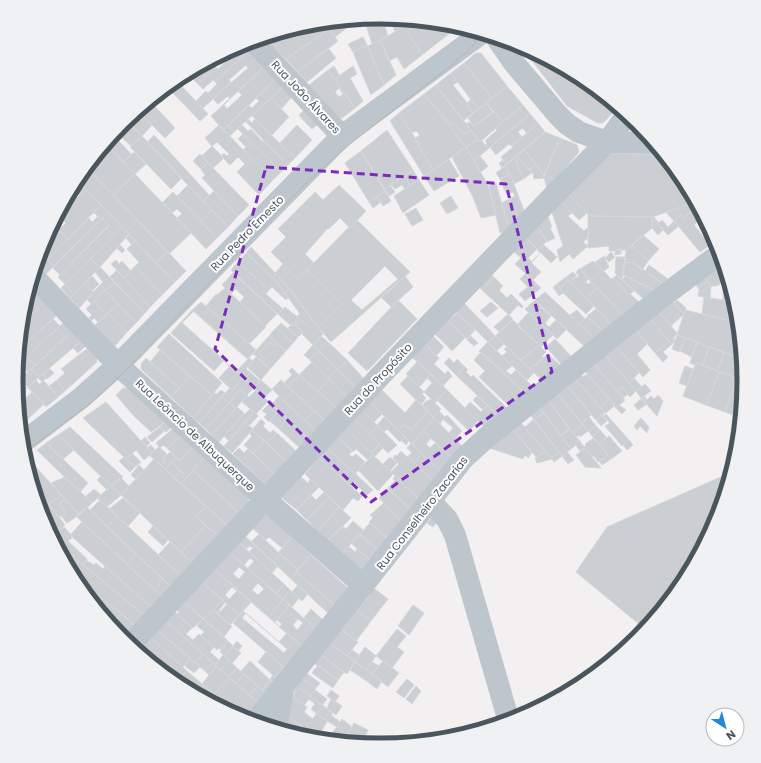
<svg xmlns="http://www.w3.org/2000/svg" width="761" height="763" viewBox="0 0 761 763" font-family="Poppins,sans-serif">
<style>
.building{fill:#cbced2;stroke:#d5d7db;fill-rule:evenodd}
.lines{fill:none;stroke-linecap:round;stroke-linejoin:round}
.minor{stroke:#bdc6cc;stroke-width:22}
.tram{stroke:#b3b7ba;stroke-width:1}
.marked{fill:none;stroke:#7b2cbf;stroke-width:3;stroke-dasharray:8 5;stroke-linejoin:round}
.labels{text-anchor:middle;dominant-baseline:central;stroke-width:4;stroke-linejoin:round;paint-order:stroke}
.street-label{font-size:11px;fill:#49565d;stroke:#fff}
.rim{fill:none;stroke:#49565d;stroke-width:5}
</style>
<rect width="100%" height="100%" fill="#f3f0f1"/>
<path class="building" d="M381 17 409 20 410 23 395 32 390 18 367 28 366 24 359 25 356 19Z
M348 20 352 24 335 37 329 29 341 21Z
M415 20 452 24 459 26 422 55 404 27Z
M341 21 286 59 274 47 294 29 310 24Z
M383 21 388 36 372 44 367 28Z
M404 27 422 55 404 69 397 57 389 61 380 40Z
M294 29 274 47 265 38Z
M329 29 338 41 298 72 286 59Z
M363 37 367 45 353 52 348 44Z
M380 40 396 75 384 85 368 46Z
M242 45 248 51 215 82 213 80 203 89 198 84 216 67 218 69 235 53 233 51Z
M367 45 384 85 371 95 353 52Z
M520 45 583 79 618 107 603 123H598L567 106Z
M328 48 336 58 307 82 298 72Z
M248 51 255 59 247 67 246 65 229 80 231 82 213 99 208 93 217 84 215 82Z
M227 52 214 65 216 67 198 84 192 78 203 68 201 66Z
M476 53H481L507 86 492 98 464 63Z
M255 59 263 68 230 99 228 96 218 104 213 99 248 68 247 67Z
M464 63 492 98 478 109 451 73Z
M334 66 340 76 335 80 328 70Z
M353 66 357 74 350 78 363 101 355 108 335 80 340 76V75Z
M198 68 186 79 183 76Z
M263 68 275 80 223 130 211 116Z
M328 70 355 108 342 118H340L309 85Z
M451 73 458 82 453 85 468 104 467 105 473 113 463 121 436 85Z
M176 80 208 114 200 121 167 87Z
M275 80 282 88 234 132 228 125 248 105 252 108 259 101 256 98Z
M436 85 471 130 464 135 455 123 451 125 438 108 436 109 424 94Z
M507 86 523 105 503 122 486 103Z
M282 88 292 97 281 109 271 98Z
M339 88 343 94 339 97 335 92Z
M206 91 213 99 203 108 196 101Z
M238 91 242 95 227 109 224 105Z
M424 94 466 147 433 170 415 138 420 135 416 131 412 133 399 113Z
M271 98 289 117 272 135 252 116Z
M471 99 478 109 473 113 467 105 468 104 467 103Z
M150 101 175 128 165 138 138 111Z
M486 103 493 113 473 126 468 118Z
M523 105 530 114 488 149 485 145 487 143 485 141 497 130 496 128Z
M438 108 451 125 455 123 464 135 471 130 478 139 466 147 436 109Z
M304 110 309 116 304 121 299 115Z
M138 111 152 125 142 136 129 123 134 119 132 116Z
M494 111 503 122 480 142 466 124 469 122 473 126Z
M399 113 412 133 433 170 424 176 390 121Z
M530 114 538 123 527 133 522 128 518 132 522 137 511 146 509 144 496 155 490 147Z
M309 116 317 125 312 129 304 121Z
M248 119 252 123 255 119 295 158 288 165 246 122Z
M127 120 142 136 131 146 120 136 109 147 106 144Z
M538 123 545 132 506 164 501 157 513 147 512 146Z
M219 125 251 158 245 164 238 157 230 165 221 156 224 153 227 156 229 154 217 142 212 146 205 138Z
M228 125 234 132 230 136 223 130Z
M242 125 248 131 251 129 263 142 264 140 288 165 281 172 238 129Z
M297 125 312 140 295 158 280 143Z
M387 130 413 170 385 189 361 151Z
M545 132 560 138 544 176 540 169 524 150Z
M243 134 251 142 246 147 238 139Z
M154 135 209 195 203 201 147 142Z
M142 136 182 178 171 189 130 147Z
M560 138 577 145 579 152 555 180 544 175Z
M478 139 480 142 482 141 488 149 474 161 466 147Z
M118 140 131 154 123 162 110 148Z
M251 142 281 172 273 180 243 150Z
M106 144 135 174 113 195 87 168Z
M212 146 224 158 213 168 202 156Z
M466 147 488 185 496 215 481 218 473 197 452 157Z
M524 150 536 164 529 170 517 156Z
M361 151 385 191 369 202 345 163Z
M134 152 146 164 135 174 123 162Z
M601 153 664 155 684 179 696 202 652 217 588 216V214L567 193Z
M200 154 208 163 201 169 193 161Z
M480 156 488 166 481 172 474 161Z
M517 156 532 173 523 179 515 157Z
M515 157 523 179 514 184 510 174 505 166Z
M251 158 273 180 259 195 237 172Z
M449 159 459 176 434 191 424 176Z
M503 160 506 164 502 168 499 163Z
M208 163 249 205 238 216 202 178 205 175 201 169Z
M536 164 540 169 544 178 534 179 533 174 530 170Z
M505 166 510 174 500 179 496 173Z
M87 168 137 220 126 231 77 180Z
M413 170 419 180 410 185 404 176Z
M135 174 191 233 169 254 113 195Z
M510 174 525 213 518 221 509 199 515 196 513 192 507 195 500 179Z
M544 175 555 180 547 190 544 176Z
M404 176 410 185 405 189 402 185 395 189 391 184Z
M77 180 86 189 80 196 73 188Z
M419 180 429 195 403 213 394 196Z
M496 183 509 230 500 233 489 186Z
M188 185 212 210 201 221 177 196Z
M339 185 366 211 350 228 340 218 329 229 328 228 305 254 314 263 298 279 271 252 286 237 278 229 315 192 323 200Z
M390 185 395 192 389 196 385 189Z
M86 189 101 205 68 239 53 225 56 219Z
M214 191 238 216 228 227 203 201Z
M385 191 391 201 383 206 377 196Z
M173 192 217 238 206 249 177 218 182 214 177 209 172 213 162 203Z
M567 193 587 213 579 220 560 201Z
M377 196 381 202 373 208 369 202Z
M451 196 458 208 447 214 440 203Z
M509 199 518 221 509 230 502 203Z
M560 201 572 213 568 216 584 231 587 228 588 230V238L583 242 588 246 573 259 569 254 560 262 557 250 563 246 551 209Z
M697 203 716 240 714 242 697 222 694 225 710 245 700 252 674 221 681 215 684 218 693 210 692 208Z
M101 205 108 212 101 219 94 213Z
M687 205 693 210 684 218 681 215 674 221 666 212Z
M416 208 423 220 412 226 405 214Z
M212 210 228 227 217 238 201 221Z
M108 212 122 227 114 235 107 228 109 225 102 218Z
M547 214 552 227 550 228 555 238 547 242 536 225Z
M59 216 66 223 58 230 53 225Z
M98 216 101 219 54 266 47 260 89 218 92 222Z
M588 216 652 217V228L626 250 609 251V246L588 248Z
M653 216 659 223 662 220 668 227 674 221 679 226 668 235 652 218Z
M102 218 109 225 60 275 53 268Z
M652 218 663 230 658 235 652 228Z
M137 220 168 252 156 263 126 231Z
M357 220 410 272 331 342 318 327 341 304 307 270 349 227 350 228ZM385 266 398 279 362 310 351 300Z
M53 225 68 239 46 261 40 255 44 242Z
M536 225 547 241 538 250 525 237Z
M122 227 129 234 100 267 90 259Z
M107 228 114 235 65 284 58 277Z
M129 234 135 241 131 244 126 238Z
M643 235 659 249 648 261 632 245Z
M525 237 540 253 531 262 541 272 533 280 515 264 521 258 512 250Z
M135 241 175 282 162 295 135 266 139 262 127 249Z
M543 244 557 257 551 263 538 250Z
M120 245 125 250 122 253 117 248Z
M632 245 648 261 642 270 634 263 625 262 626 250Z
M251 247 276 274 273 278 246 253Z
M537 249 540 253 532 262 528 258Z
M621 249V254L615 255V250Z
M168 252 186 271 175 282 156 263Z
M611 252 615 257 609 262 605 258Z
M246 253 274 279 288 298 286 300 272 287 269 290 238 262Z
M40 255 46 261 40 267 37 264Z
M604 256 609 267 604 271 595 262Z
M616 257H625L622 279 615 273Z
M90 259 100 267 74 294 65 284Z
M47 260 54 266 46 274 40 267Z
M116 260 119 264 122 261 131 271 124 278 111 264Z
M593 261 602 269 590 281 580 269Z
M723 261 726 271 723 273 729 280 716 286H711L703 276Z
M238 262 269 290 266 294 274 301 269 306 231 270Z
M625 262 634 263 662 283 654 290 623 275Z
M283 264 298 279 307 270 341 304 318 327 287 286 275 273Z
M649 265 668 279 662 283 645 271Z
M135 266 162 295 150 307 124 278Z
M100 267 115 283 105 290 100 285 103 282 95 272Z
M580 268 588 279 586 282 588 284 591 282 597 288 586 298 570 282 575 276 577 278 579 276 576 272Z
M602 269 611 279 613 278 629 295 630 294 639 302 623 315 590 281Z
M117 270 150 307 145 313 110 277Z
M488 272 494 277 482 290 476 284Z
M573 272 577 276 570 282 566 277Z
M233 273 277 314 265 326 240 302 244 297 236 289 231 294 222 285Z
M526 273 541 288 525 301 519 294 528 287 520 279Z
M276 274 290 289 285 293 273 278Z
M617 275 634 291 629 295 613 278Z
M92 276 99 284 92 291 84 284Z
M405 276 413 287 391 307 381 297Z
M626 276 654 290 643 299 622 279Z
M703 276 708 282 698 288 695 283Z
M494 277 503 286 499 290 507 298 511 294 523 306 522 308 518 305 509 315 482 290Z
M566 277 568 280 560 288 557 284Z
M568 280 594 306 586 314 563 293 560 288Z
M729 280 736 302 723 300V282Z
M708 282 711 286 701 292 698 288Z
M115 283 145 313 136 323 105 290Z
M65 284 74 294 70 298 61 288Z
M84 284 94 292 79 308 70 298Z
M557 284 563 293 559 296 553 287Z
M100 285 105 290 91 304 87 299Z
M711 286 710 298 698 296 699 290 701 292Z
M225 288 266 327 249 344 206 306 216 294 217 295Z
M597 288 623 315 612 325 586 298Z
M290 289 312 319 306 325 297 316 300 314 285 293Z
M105 290 118 304 107 315 94 301Z
M33 291 38 297 23 311 27 296Z
M545 292 595 339 585 347 535 300Z
M38 297 44 303 30 317 26 313 22 317 23 311Z
M704 297 736 302 739 323 702 314Z
M398 300 417 319 367 371 348 353Z
M535 300 541 307 532 316 525 309Z
M671 300 684 314 671 326 658 311Z
M677 300 686 308 684 314 674 303Z
M94 301 107 315 98 322 94 318 91 321 89 318 92 315 86 309Z
M274 301 283 309 278 314 269 306Z
M201 302 245 340 237 350 192 310Z
M463 302 488 328 481 335 454 310Z
M491 302 498 308 487 317 480 311Z
M44 303 56 316 27 342 22 337 20 338 22 325Z
M118 304 136 323 127 332 108 313Z
M285 307 299 318 291 326 278 314Z
M541 307 551 316 545 323 549 327 556 320 566 330 557 339 532 316Z
M596 309 612 325 604 332 587 316Z
M192 310 248 359 236 372 181 322Z
M577 310 585 319 579 324 570 315Z
M685 310 739 323 741 337 740 358 677 335Z
M194 311 248 359 236 372 182 323Z
M658 311 677 333 673 339 675 340 672 344 649 318Z
M529 312 553 335 541 347 517 325Z
M108 313 127 332 115 346 95 325Z
M457 313 475 330 467 339 448 321Z
M508 314 513 319 499 332 494 327Z
M587 317 604 332 595 339 579 324Z
M299 318 301 320 295 325 303 332 298 337 288 328Z
M649 318 669 341 655 353 635 329Z
M53 319 60 326 26 358 19 349Z
M312 319 323 334 313 345 302 334 303 332 295 325 301 320 306 325Z
M446 319 465 338 452 351 434 333Z
M513 320 539 345 521 360 495 336Z
M64 322 72 331 35 366 27 357Z
M181 322 224 360 214 371 171 333Z
M281 323 298 337 293 343 276 328Z
M276 328 293 343 286 351 269 336Z
M488 328 495 336 488 342 481 335Z
M635 329 647 344 637 354 650 370 643 377 615 345Z
M72 331 81 341 39 377 34 371 30 375 28 372Z
M169 334 222 383 212 395 157 347Z
M432 335 444 347 436 356 424 343Z
M677 335 685 338 679 352 672 349Z
M269 336 278 344 275 347 269 342 259 354 265 359 263 362 253 354Z
M321 336 327 341 318 350 313 345Z
M471 336 478 343 474 346 467 340Z
M495 336 504 344 496 351 488 342Z
M685 338 697 342 692 357 680 351Z
M555 339 571 356 561 364 546 347Z
M245 340 256 350 248 359 237 350Z
M81 341 86 346 78 353 73 348Z
M327 341 347 360 338 370 318 350Z
M669 341 672 344 663 352 668 357 663 362 655 353Z
M269 342 275 347 278 344 286 351 270 369 263 362 265 359 259 354Z
M488 342 512 366 506 371 511 375 516 370 534 388 526 394 479 351Z
M697 342 709 347 703 365 696 363 695 365 690 363Z
M424 343 439 358 434 364 445 374 448 371 452 376 443 386 412 357Z
M313 345 318 351 310 360 304 355Z
M539 345 546 352 542 356 544 358 530 369 521 360Z
M615 345 639 373 629 383 604 354Z
M507 347 534 373 527 380 502 356 507 352 504 349Z
M709 347 724 353 717 371 703 365Z
M88 348 96 357 97 362 65 391 57 380 65 373 61 369Z
M160 350 190 376 179 388 150 362Z
M19 351 26 358 17 366Z
M318 351 337 369 328 378 310 360Z
M481 352 526 394 510 407 479 377 485 371 474 360Z
M724 353 740 358V379L717 371Z
M548 354 561 366 543 381 530 369Z
M604 354 636 391 630 397 622 387 617 391 593 363Z
M27 357 35 366 28 372 23 366 20 369 17 367Z
M256 357 270 369 261 380 247 367Z
M146 358 179 388 171 397 141 369V364Z
M249 358 253 361 246 369 250 372 245 379 236 372Z
M449 358 454 363 457 359 464 366 457 376 444 363Z
M347 360 365 380 357 388 338 370Z
M312 362 329 379 318 391 299 375Z
M417 362 431 374 419 387 406 374Z
M593 363 625 400 616 408 584 370Z
M696 363 720 372 706 405 683 396Z
M230 366 243 378 233 391 219 378Z
M464 366 468 370 466 372 471 377 473 375 508 409 499 416 457 376Z
M685 366 693 369 687 386 679 383Z
M49 368 54 373 47 379 43 374Z
M292 368 299 375 289 387 284 383 292 375 289 371Z
M337 369 357 388 348 398 328 378Z
M34 371 39 377 28 387 20 379 28 372 30 375Z
M250 372 260 381 254 388 245 379Z
M720 372 737 378 725 412 706 405Z
M580 373 583 377 587 374 609 399 600 407 574 377Z
M43 374 46 378 42 382 38 378Z
M431 374 447 390 435 403 424 392 432 383 427 378Z
M17 375 44 404 27 420 19 411 16 381Z
M17 375 28 387 17 396 16 381Z
M299 375 338 409 326 422 289 387Z
M190 376 212 395 193 418 171 397Z
M408 376 424 392 416 400 400 384Z
M574 377 605 413 596 420 566 384Z
M243 378 254 388 247 395 240 389 229 403 222 397 230 388 233 391Z
M634 378 642 387 636 391 629 383Z
M737 378 740 379 733 415 725 412Z
M329 379 348 398 338 409 318 391Z
M36 380 39 384 44 381 58 397 46 407 28 387Z
M57 380 65 391 58 397 49 386Z
M261 380 272 390 264 398 254 388Z
M281 380 293 391 284 401 272 389Z
M566 384 591 415 582 423 556 392Z
M645 384 651 391 641 398 636 391Z
M28 387 32 392 18 405 17 396Z
M622 387 628 394 623 398 617 391Z
M123 388 136 390 165 422 151 432 133 415 116 395Z
M240 389 247 395 236 408 229 403Z
M221 390 225 393 199 423 193 418 214 393 217 394Z
M256 390 268 401 256 414 242 402 247 395 249 397Z
M382 390 405 413 416 400 428 411 411 430 407 426 406 428 403 424 398 430 370 402Z
M447 390 478 421 469 431 437 400Z
M293 391 314 411 305 421 284 401Z
M556 392 583 425 573 433 547 399Z
M422 394 426 398 421 405 416 400Z
M658 395 663 401 657 416 641 398 644 396 647 400 651 396 654 399Z
M279 396 317 432 310 440 272 404Z
M477 396 487 405 483 410 473 400Z
M222 397 229 403 206 429 199 423Z
M642 398 647 404 638 410 634 405Z
M431 399 441 409 433 417 422 406 426 401H427Z
M547 399 570 428 561 435 538 406Z
M609 399 614 406 606 413 600 407Z
M106 402 152 453 144 460 136 450 126 459 83 418Z
M370 402 382 414 374 422 362 410Z
M470 402 481 412 487 405 499 416 485 428 465 408Z
M229 403 236 408 212 435 206 429Z
M270 403 278 411 269 422 264 417 267 414 262 411Z
M619 405 626 410 622 414 616 408Z
M538 406 544 413 534 420 529 413Z
M237 407 244 413 219 442 212 435Z
M250 409 254 412 229 441 224 436 244 413 245 414Z
M362 410 378 426 369 434 354 419Z
M19 411 27 420 20 425Z
M278 411 287 419 279 429 270 421Z
M314 411 326 422 317 432 305 421Z
M428 411 434 418 412 444 398 430 403 424 406 428 407 426 411 430Z
M439 411 445 417 447 415 462 431 455 439 449 433 453 428 443 419 440 424 433 417Z
M254 412 258 416 249 426 245 422Z
M544 413 571 449 562 456 534 420Z
M606 414 629 440 622 446 605 426 610 423 603 416Z
M602 415 607 421 601 426 596 420Z
M384 417 392 424 384 432 377 425Z
M589 417 596 426 589 432 582 423Z
M434 418 463 447 453 459 423 431Z
M641 418 649 427 647 433 640 426 637 430 634 426Z
M261 419 265 423 263 426 270 433 273 430 277 433 267 443 252 430Z
M287 419 310 440 301 449 279 429Z
M354 419 379 444 371 453 346 428Z
M534 419 559 452 551 458 525 427Z
M519 420 545 451 537 458 511 427Z
M165 422 173 426 166 432 160 427Z
M245 422 253 429 232 453 224 446Z
M392 424 405 437 400 442 387 429Z
M583 425 588 431 580 437 579 435 576 437 573 433Z
M378 426 397 445 388 453 369 434Z
M596 426 600 430 592 436 589 432Z
M70 427 123 477 111 486 58 435Z
M160 427 164 431 152 442 147 437Z
M175 427 182 434 167 448 163 445 160 448 156 443Z
M511 427 532 453 528 458 525 455 523 459 486 447Z
M346 428 373 455 368 460 356 449 353 452 338 437Z
M570 429 579 440 575 444 576 445 571 449 561 436Z
M252 430 264 441 253 453 244 445 252 436 249 433Z
M600 430 607 438 599 444 592 436Z
M423 431 431 438 426 444 430 448 435 443 453 459 442 473 412 444Z
M277 433 298 453 288 463 267 443Z
M182 434 194 445 180 461 167 448Z
M58 435 74 450 63 459 46 443Z
M609 436 622 451 611 459 599 444Z
M145 437 150 443 146 447 141 441Z
M338 437 353 451 349 454 352 457 356 454 365 462 355 474 327 448Z
M405 437 409 441 406 445 401 440Z
M594 438 608 455 598 462 594 456 592 457 584 447 586 445 585 444Z
M579 440 585 448 580 451 575 444Z
M629 440 633 445 627 450 623 445Z
M264 441 288 463 276 476 253 453Z
M46 443 88 483 80 492 37 450Z
M411 443 442 473 434 482 408 456 412 453 407 448Z
M379 444 383 448 375 456 371 453Z
M151 445 155 450 152 453 147 448Z
M194 445 205 456 187 477 172 463 176 458 180 461Z
M159 447 167 454 163 459 165 461 161 465 149 455Z
M239 448 244 453 248 449 276 476 267 486 233 454Z
M327 448 359 477 350 486 319 458Z
M585 448 592 457 601 468 585 467 576 455Z
M401 451 407 457 408 456 434 482 420 500 391 472 399 464 393 458 395 455 397 456Z
M545 451 552 459 537 463 535 458H537Z
M170 452 176 458 165 469 161 465 165 461 163 459Z
M559 452 562 456 554 462 551 458Z
M567 452 574 460 568 464 562 456Z
M132 453 141 462 135 467 126 459Z
M373 455 393 474 378 491 358 470Z
M608 455 611 459 602 465 599 461Z
M205 456 248 498 249 505 240 514 193 470Z
M27 457 61 495 49 504 31 480 25 458Z
M124 457 135 467 130 472 119 461Z
M390 457 397 463 390 471 383 464Z
M319 458 362 496 358 501 353 498 343 510 305 474Z
M154 459 206 506 196 517 206 525 181 552 121 495Z
M171 462 181 471 174 478 165 469Z
M139 465 144 470 136 479 131 475Z
M193 470 240 514 229 527 181 484Z
M181 471 187 477 181 484 174 478Z
M732 472 717 521 683 584 646 630 576 572 607 527Z
M101 476 111 486 107 490 97 480Z
M395 476 420 500 412 511 388 488 395 481 393 479Z
M65 477 92 503 79 515 51 483Z
M301 477 308 483 310 479 319 487 297 510 282 498Z
M359 477 373 490 367 495 354 482Z
M121 478 129 486 121 495 111 486Z
M31 480 65 525 52 536 44 521Z
M111 486 121 495 107 507 97 498Z
M94 489 101 495 92 503 85 497Z
M388 489 412 511 402 523 379 498Z
M324 492 329 497 307 520 297 510 311 495 316 500Z
M61 495 65 499 59 504 66 513 59 517 49 504Z
M329 497 339 507 318 531 307 520Z
M123 498 140 513 128 526 109 509Z
M65 499 79 515 67 523 61 516 66 513 59 504Z
M100 500 117 516 107 527 90 510Z
M384 503 402 523 390 540 369 522 373 518 370 515Z
M206 506 229 527 219 537 196 517Z
M87 507 136 554 127 564 76 516Z
M339 507 351 518 328 541 318 531Z
M268 515 292 537 282 548 269 537 266 540 251 527 261 516Z
M117 516 181 576 171 587 107 527Z
M432 517 438 521 433 527 427 523Z
M353 521 363 530 342 554 327 541 342 526 346 529Z
M82 522 162 597 152 608 70 535Z
M370 523 390 540 380 552 360 534Z
M206 525 219 537 193 564 181 552Z
M153 526 168 540 163 546 148 532Z
M64 527 73 537 68 541 87 559 83 565 54 539 52 536Z
M259 534 281 555 273 562 251 542Z
M359 534 380 552 372 562 351 543Z
M244 535 278 566 272 573 249 552 253 548 250 546 246 549 238 542Z
M292 537 311 555 298 570 278 553Z
M54 539 83 565 145 616 136 626 72 574Z
M170 542 193 564 181 576 158 555Z
M238 542 284 584 276 594 248 568 254 561 250 558 244 565 229 552Z
M348 546 355 552 357 549 372 562 362 570 342 554Z
M229 552 283 599 269 617 214 569ZM239 567 245 572 239 579 233 574ZM258 583 264 589 258 595 252 590Z
M136 554 162 578 158 583 160 585 155 590 127 564Z
M281 555 298 570 291 579 273 562Z
M311 555 349 589 336 606 296 572Z
M86 560 94 565 96 563 103 569 105 566 152 608 145 616 83 565Z
M214 569 251 602 239 615 202 582ZM232 587 237 591 229 599 225 595Z
M296 572 336 606 329 614 291 579Z
M162 578 171 587 162 597 155 590 160 585 158 583Z
M79 580 136 626 128 635 104 616 77 584 76 582Z
M202 582 223 600 204 619 184 602Z
M284 584 290 590 283 599 276 594Z
M298 585 308 594 302 601 292 592Z
M375 589 388 599 371 621 357 611Z
M290 590 299 598 292 607 283 599Z
M283 599 289 605 275 622 269 617Z
M223 600 225 603 216 613 213 610Z
M184 602 203 619 193 628 177 614 179 612 177 610Z
M251 602 304 648 287 670 233 623ZM246 613 287 649 284 653 242 618Z
M251 602 287 633 279 642 243 611Z
M227 604 239 615 230 625 216 613 219 610 220 612Z
M289 605 317 630 304 648 279 627 282 624 277 620ZM298 619 303 623 297 630 293 625Z
M413 605 424 613 409 635 398 626Z
M311 609 324 621 317 630 304 618Z
M213 610 232 626 224 637 204 619Z
M357 611 371 621 356 641 342 630Z
M175 612 192 628 186 634 193 640 199 634 214 647 210 652 219 660 215 665 166 621Z
M104 616 128 635 123 640Z
M203 619 208 623 202 630 197 626Z
M166 621 203 654 195 663 158 630Z
M208 623 227 640 217 650 201 635 204 632 202 630Z
M397 629 406 636 397 647 404 652 392 668 376 656Z
M158 630 190 659 183 667 151 638Z
M342 630 358 642 347 656 330 643Z
M151 638 187 671 176 683 138 652Z
M227 640 228 641 221 650 219 648Z
M228 641 233 646 224 656 220 652Z
M237 641 242 646 238 651 233 646Z
M330 643 355 662 347 674 321 655Z
M233 646 241 653 232 663 224 656Z
M365 647 376 656 366 670 355 661Z
M352 650 359 655 355 661 347 656Z
M266 652 283 667 275 677 258 662Z
M203 654 213 663 205 671 195 663Z
M223 655 229 660 221 670 215 665Z
M321 655 344 672 338 680 314 663Z
M190 659 200 667 194 673 185 666Z
M229 660 237 668 229 677 221 670Z
M250 661 270 680 262 690 241 671Z
M383 661 399 673 388 687 372 674Z
M355 662 372 674 368 682 350 670Z
M372 662 379 666 372 674 366 670Z
M213 663 216 666 209 675 205 671Z
M318 665 338 680 333 688 312 673Z
M216 666 230 678 214 694 202 684Z
M283 667 287 670 275 684 270 679 273 675 275 677Z
M237 668 244 674 236 683 229 677Z
M187 671 201 683 193 693 176 683Z
M306 673 320 683 316 688 302 678Z
M244 674 258 686 249 695 236 683Z
M372 674 382 681 377 689 368 682Z
M230 678 260 704 248 720 240 718 214 694Z
M302 678 316 688 310 696 296 686Z
M407 679 414 685 404 698 396 692Z
M270 680 275 684 267 694 262 690Z
M201 683 204 686 196 694 193 693Z
M204 686 214 694 240 718 196 694Z
M258 686 267 694 260 704 249 695Z
M296 686 324 706 317 714 311 709 315 704 309 699 304 705 293 697Z
M416 686 421 691 412 704 406 699Z
M315 690 327 699 322 705 310 696Z
M331 690 339 696 335 702 327 696Z
M293 697 307 707 304 712 313 719 316 714 327 721 319 736 309 732 288 716V705Z
M331 699 342 706 336 715 327 708Z
M324 706 330 711 324 719 317 714Z
M330 711 333 713 331 715 340 722 337 727 324 719Z
M288 716 303 727 300 736 284 731Z
M342 719 352 727 347 735 337 727Z
M354 723 368 730 361 744 344 742Z
M337 727 347 735 344 742 331 734Z
M309 732 318 735 317 737 320 738V740L308 739Z"/>
<g class="lines">
<path class="minor" d="M496 37 514 63 558 115 567 124 579 132 607 142 654 143
M253 41 342 136
M33 276 118 365 266 500 364 586
M22 443 81 398 118 365 342 136 482 33
M430 501 447 519 455 535 509 722
M130 645 382 374 551 198 607 142 627 115
M255 722 463 459 486 438 658 300 713 259
M276 729 283 689"/>
<path class="tram" d="M23 453 91 403 125 371 305 184 350 144 453 64 473 46 479 32"/>
</g>
<path class="marked" d="M266 167 506 184 552 372 371 502 215 349Z"/>
<g class="labels">
<g class="street-label">
<text transform="translate(306 97) rotate(47)">Rua João Álvares</text>
<text transform="translate(247 233) rotate(-46)">Rua Pedro Ernesto</text>
<text transform="translate(378 379) rotate(-47)">Rua do Propósito</text>
<text transform="translate(195 435) rotate(43)">Rua Leôncio de Albuquerque</text>
<text transform="translate(422 513) rotate(-52)">Rua Conselheiro Zacarias</text>
</g>
</g>
<path d="M0 0H761V763H0ZM23 381a357 357 0 1 1 714 0a357 357 0 1 1-714 0Z" fill="#f0f1f2" fill-rule="evenodd"/>
<path class="rim" d="M23 381a357 357 0 1 1 714 0a357 357 0 1 1-714 0Z"/>
<g transform="translate(725 727) rotate(144)"><circle r="19" fill="#ffffff" stroke="#b6bbbe"/>
<path d="M0-3L7 15L0 10L-7 15Z" fill="#2489d9"/>
<text y="-6" font-size="11" font-weight="bold" text-anchor="middle" fill="#49565d">N</text>
</g>
</svg>
